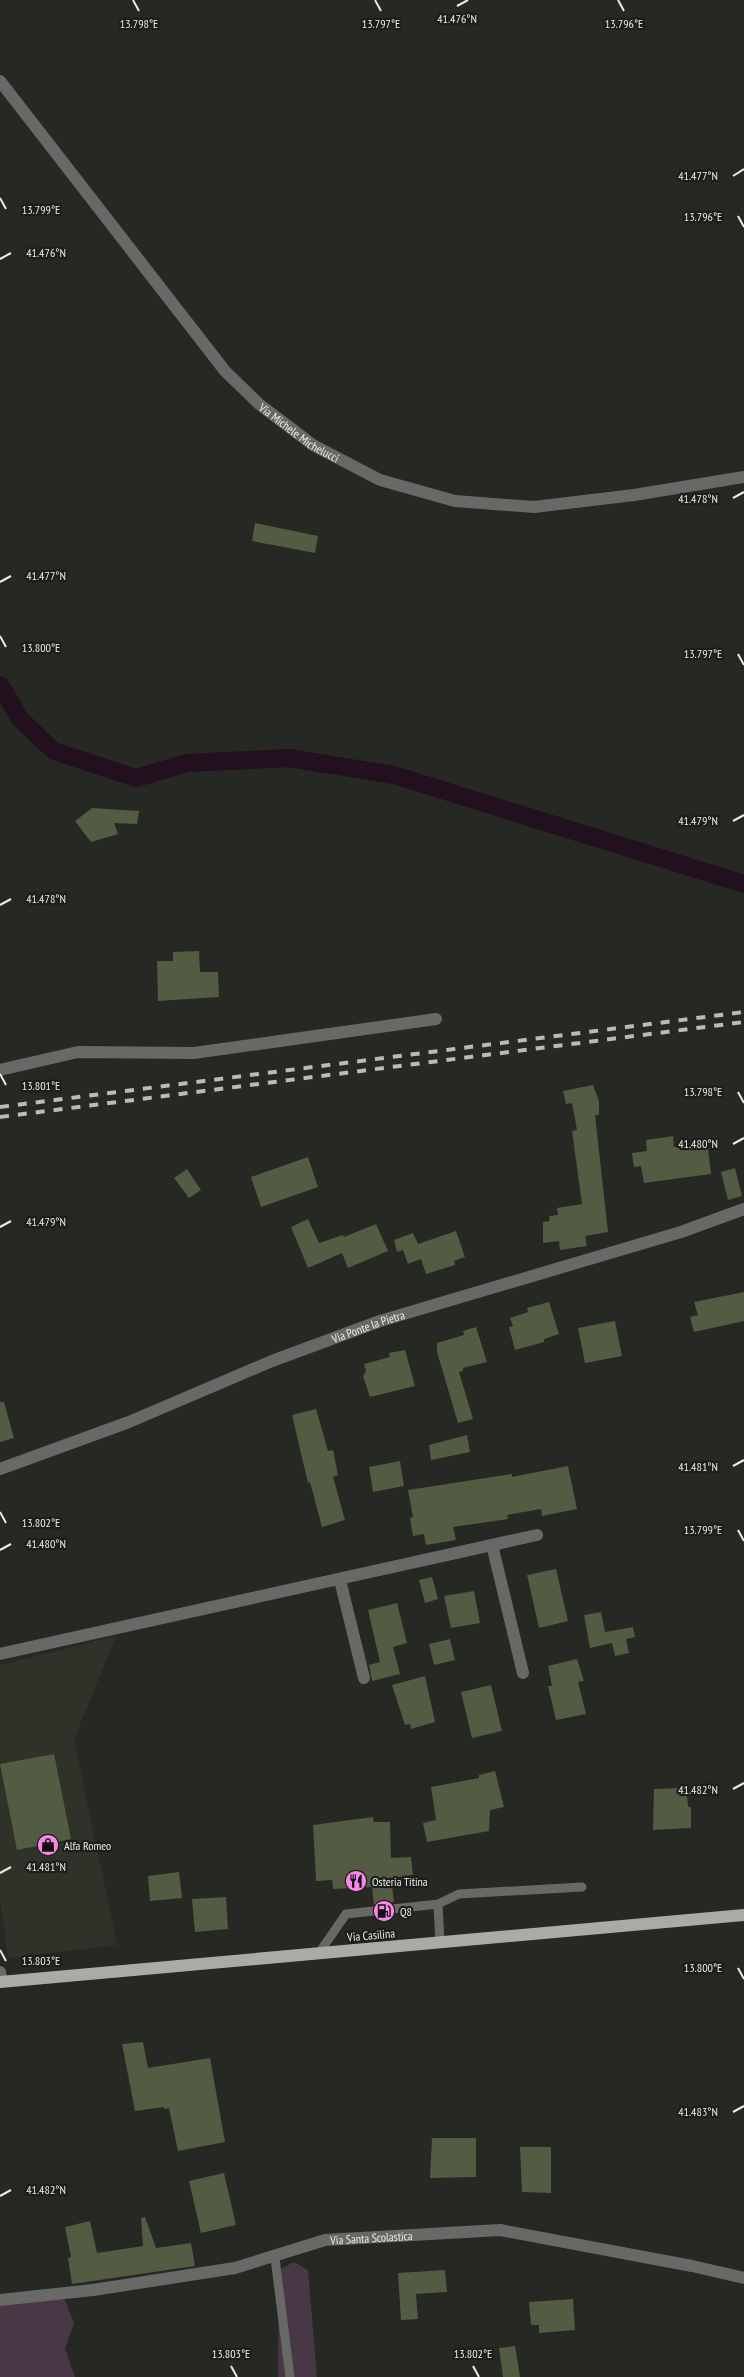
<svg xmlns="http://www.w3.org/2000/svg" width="744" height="2377" viewBox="0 0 744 2377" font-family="'PT Sans Narrow',sans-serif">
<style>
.built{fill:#2f3228}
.green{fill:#483745}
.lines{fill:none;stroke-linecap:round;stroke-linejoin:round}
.canal{stroke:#22101f;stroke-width:18}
.building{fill:#535b42}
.lane{stroke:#686967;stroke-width:9}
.street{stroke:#686967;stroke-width:12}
.primary{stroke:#aaaba6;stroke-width:12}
.rail{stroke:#b9bbb7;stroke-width:4;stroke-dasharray:9 9;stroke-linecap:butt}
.ticks{fill:none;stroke:#eaece8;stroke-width:2}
.labels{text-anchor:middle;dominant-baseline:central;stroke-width:4.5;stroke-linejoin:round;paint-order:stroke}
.street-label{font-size:12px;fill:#eaece8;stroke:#1c1e1a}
.poi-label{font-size:12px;fill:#eaece8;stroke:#1c1e1a;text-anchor:start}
.ticks-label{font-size:12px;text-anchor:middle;fill:#eaece8;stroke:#1c1e1a;stroke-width:4.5;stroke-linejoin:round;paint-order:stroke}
</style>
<rect width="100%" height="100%" fill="#262823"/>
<path class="built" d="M116 1636 74 1739 117 1945 8 1958 0 1898V1665Z"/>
<path class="green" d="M294 2262 308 2270 317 2377H278L279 2270Z
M49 2296 65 2300 74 2323 65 2349 75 2377H0V2302Z"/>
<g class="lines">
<path class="canal" d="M0 685 21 720 54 751 136 778 187 763 289 758 394 775 744 884"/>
</g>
<path class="building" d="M255 523 318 536 315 553 252 541Z
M92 808 139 811 137 824 114 823 118 834 91 842 75 821Z
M199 951 200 972H218L219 997 158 1001 157 961H173V952Z
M593 1085 599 1101V1115H595L608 1232 585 1236 587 1246 560 1250 559 1241 543 1243V1222L550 1221 549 1216 558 1215 557 1208 582 1204 572 1131 577 1130 572 1103 566 1104 563 1091Z
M673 1136 674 1147 695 1144 696 1150 708 1149 711 1174 644 1183 641 1166 634 1167 632 1153 647 1151 646 1140Z
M308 1157 318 1187 261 1207 251 1177Z
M735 1168 742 1196 728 1200 721 1172Z
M187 1169 201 1190 189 1198 174 1178Z
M308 1219 319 1243 343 1235 344 1237 376 1224 388 1251 348 1268 342 1253 308 1268 291 1227Z
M456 1231 465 1257 454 1261 455 1265 426 1274 421 1259 408 1264 403 1250 397 1252 394 1240 413 1233 418 1244Z
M744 1292V1321L694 1332 690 1317 698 1315 694 1302Z
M549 1302 559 1334 544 1339V1342L515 1350 509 1327 513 1326 510 1318 528 1312 527 1308Z
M615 1321 622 1356 585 1363 578 1328Z
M476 1327 487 1362 463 1368V1371L459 1372 473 1419 458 1423 437 1352V1343L464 1335 463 1331Z
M405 1350 415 1386 370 1397 363 1376 366 1371 364 1364 390 1357 389 1353Z
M0 1402H4L14 1438 0 1442Z
M316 1409 328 1451 333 1450 338 1475 333 1477 345 1520 322 1527 310 1482 308 1483 292 1415Z
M467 1435 470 1452 431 1460 429 1445Z
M400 1461 404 1486 373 1492 369 1467Z
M568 1466 577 1509 542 1516 541 1509 507 1515 508 1519 453 1527 456 1540 426 1545 424 1534 413 1536 410 1518 413 1517 408 1490 512 1474V1477Z
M556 1569 568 1621 539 1628 527 1575Z
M432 1577 438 1599 425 1603 419 1580Z
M474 1591 480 1623 451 1628 444 1596Z
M397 1603 407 1643 393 1647 400 1674 372 1681 369 1665 380 1662 368 1610Z
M601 1612 605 1632 633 1627 635 1637 626 1639 629 1653 615 1656 612 1643 590 1648 584 1615Z
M450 1639 455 1660 434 1665 429 1644Z
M577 1659 584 1681 578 1682 586 1714 556 1720 548 1686H552L548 1666Z
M425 1676 435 1722 411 1729 410 1724 405 1725 392 1685Z
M491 1685 502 1731 472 1738 461 1692Z
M54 1754 71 1839 17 1850 0 1764Z
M495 1771 504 1807 490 1810 489 1831 427 1842 423 1823 436 1820 431 1787 479 1778V1775Z
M680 1788V1796L687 1795 688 1807H691V1828L653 1830 654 1789Z
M373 1817 374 1822H390L391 1858 411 1857 413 1875 391 1878 394 1902 374 1905 372 1887 333 1889 332 1880 316 1881 313 1825Z
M179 1872 182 1898 150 1901 148 1876Z
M226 1897 228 1929 195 1932 192 1899Z
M143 2042 148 2068 210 2058 225 2142 178 2151 169 2108 164 2109V2107L135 2111 122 2044Z
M432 2138H476V2177L430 2178Z
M520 2147H551V2193L522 2192Z
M224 2173 236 2225 201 2233 189 2181Z
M145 2217 156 2248 191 2243 195 2266 72 2284 68 2258 71 2257 65 2227 90 2221 97 2253 143 2246 141 2218Z
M445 2270 447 2292 416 2294 418 2319 401 2320 398 2273Z
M573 2299 575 2330 539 2333V2325H531L529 2302Z
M515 2346 520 2377H503L499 2348Z"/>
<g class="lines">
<path class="lane" d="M438 1904 459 1894 582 1887
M319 1953 346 1914 438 1904 440 1943
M275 2258 290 2377"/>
<g class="street">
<path id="s1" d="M0 81 225 371 259 404 313 445 380 480 455 501 534 507 634 495 744 477"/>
<path d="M0 1070 78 1052 194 1053 436 1019"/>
<path id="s2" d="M0 1469 129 1422 272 1361 380 1321 681 1232 744 1209"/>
<path d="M492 1545 523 1673"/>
<path d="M340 1580 364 1678"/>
<path d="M0 1654 537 1535"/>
<path d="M0 1972 2 1982"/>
<path id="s3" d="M0 2300 93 2290 235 2268 325 2240 500 2230 692 2266 744 2278"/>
</g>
<path class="primary" d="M0 1982 744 1915"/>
<path class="rail" d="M0 1107 744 1012
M0 1117 744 1022"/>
</g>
<path class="ticks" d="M133 0 139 11M375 0 381 11M618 0 624 11M457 6 468 0M733 176 744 169M0 198 6 209M738 216 744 227M0 259 11 253M733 498 744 492M0 582 11 576M0 636 6 647M738 654 744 665M733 821 744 815M0 905 11 899M0 1074 6 1085M738 1092 744 1103M733 1144 744 1138M0 1227 11 1221M733 1466 744 1460M0 1512 6 1523M738 1530 744 1541M0 1550 11 1544M733 1789 744 1783M0 1873 11 1867M0 1950 6 1961M738 1968 744 1979M733 2112 744 2106M0 2196 11 2190M231 2366 237 2377M473 2366 479 2377"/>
<defs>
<g id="shop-disc" transform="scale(1.125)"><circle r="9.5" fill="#fa87e7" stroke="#1c1e1a"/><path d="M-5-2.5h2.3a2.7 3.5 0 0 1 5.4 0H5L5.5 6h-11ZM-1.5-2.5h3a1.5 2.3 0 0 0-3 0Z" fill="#111"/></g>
<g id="restaurant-disc" transform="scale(1.125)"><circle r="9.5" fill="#fa87e7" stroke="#1c1e1a"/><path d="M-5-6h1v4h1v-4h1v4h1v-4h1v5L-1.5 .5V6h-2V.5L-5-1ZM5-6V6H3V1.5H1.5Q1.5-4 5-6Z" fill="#111"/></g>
<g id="fuel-disc" transform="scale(1.125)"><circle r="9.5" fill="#fa87e7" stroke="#1c1e1a"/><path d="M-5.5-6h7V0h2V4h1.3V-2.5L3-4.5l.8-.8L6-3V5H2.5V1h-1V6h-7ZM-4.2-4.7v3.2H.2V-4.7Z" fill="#111"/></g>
</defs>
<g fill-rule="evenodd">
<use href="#shop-disc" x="48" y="1845"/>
<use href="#restaurant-disc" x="356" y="1881"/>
<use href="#fuel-disc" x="384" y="1911"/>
</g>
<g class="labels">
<g class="street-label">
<text stroke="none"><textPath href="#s1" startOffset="464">Via Michele Michelucci</textPath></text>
<text stroke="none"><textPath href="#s2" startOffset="395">Via Ponte la Pietra</textPath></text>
<text transform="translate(371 1935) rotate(-5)">Via Casilina</text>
<text stroke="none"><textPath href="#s3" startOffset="378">Via Santa Scolastica</textPath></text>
</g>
<g class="poi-label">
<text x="64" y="1845">Alfa Romeo</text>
<text x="372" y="1881">Osteria Titina</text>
<text x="400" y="1911">Q8</text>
</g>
</g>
<g class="ticks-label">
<text x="457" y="23">41.476°N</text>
<text x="139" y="28">13.798°E</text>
<text x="381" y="28">13.797°E</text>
<text x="624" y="28">13.796°E</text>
<text x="698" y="180">41.477°N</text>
<text x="41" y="214">13.799°E</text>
<text x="703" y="221">13.796°E</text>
<text x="46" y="257">41.476°N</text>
<text x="698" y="503">41.478°N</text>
<text x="46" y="580">41.477°N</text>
<text x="41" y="652">13.800°E</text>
<text x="703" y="658">13.797°E</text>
<text x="698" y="825">41.479°N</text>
<text x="46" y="903">41.478°N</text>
<text x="41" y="1090">13.801°E</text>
<text x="703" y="1096">13.798°E</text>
<text x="698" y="1148">41.480°N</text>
<text x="46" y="1226">41.479°N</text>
<text x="698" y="1471">41.481°N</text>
<text x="41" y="1527">13.802°E</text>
<text x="703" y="1534">13.799°E</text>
<text x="46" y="1548">41.480°N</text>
<text x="698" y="1794">41.482°N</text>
<text x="46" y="1871">41.481°N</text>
<text x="41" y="1965">13.803°E</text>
<text x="703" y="1972">13.800°E</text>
<text x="698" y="2116">41.483°N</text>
<text x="46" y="2194">41.482°N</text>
<text x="231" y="2358">13.803°E</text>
<text x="473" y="2358">13.802°E</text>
</g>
</svg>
